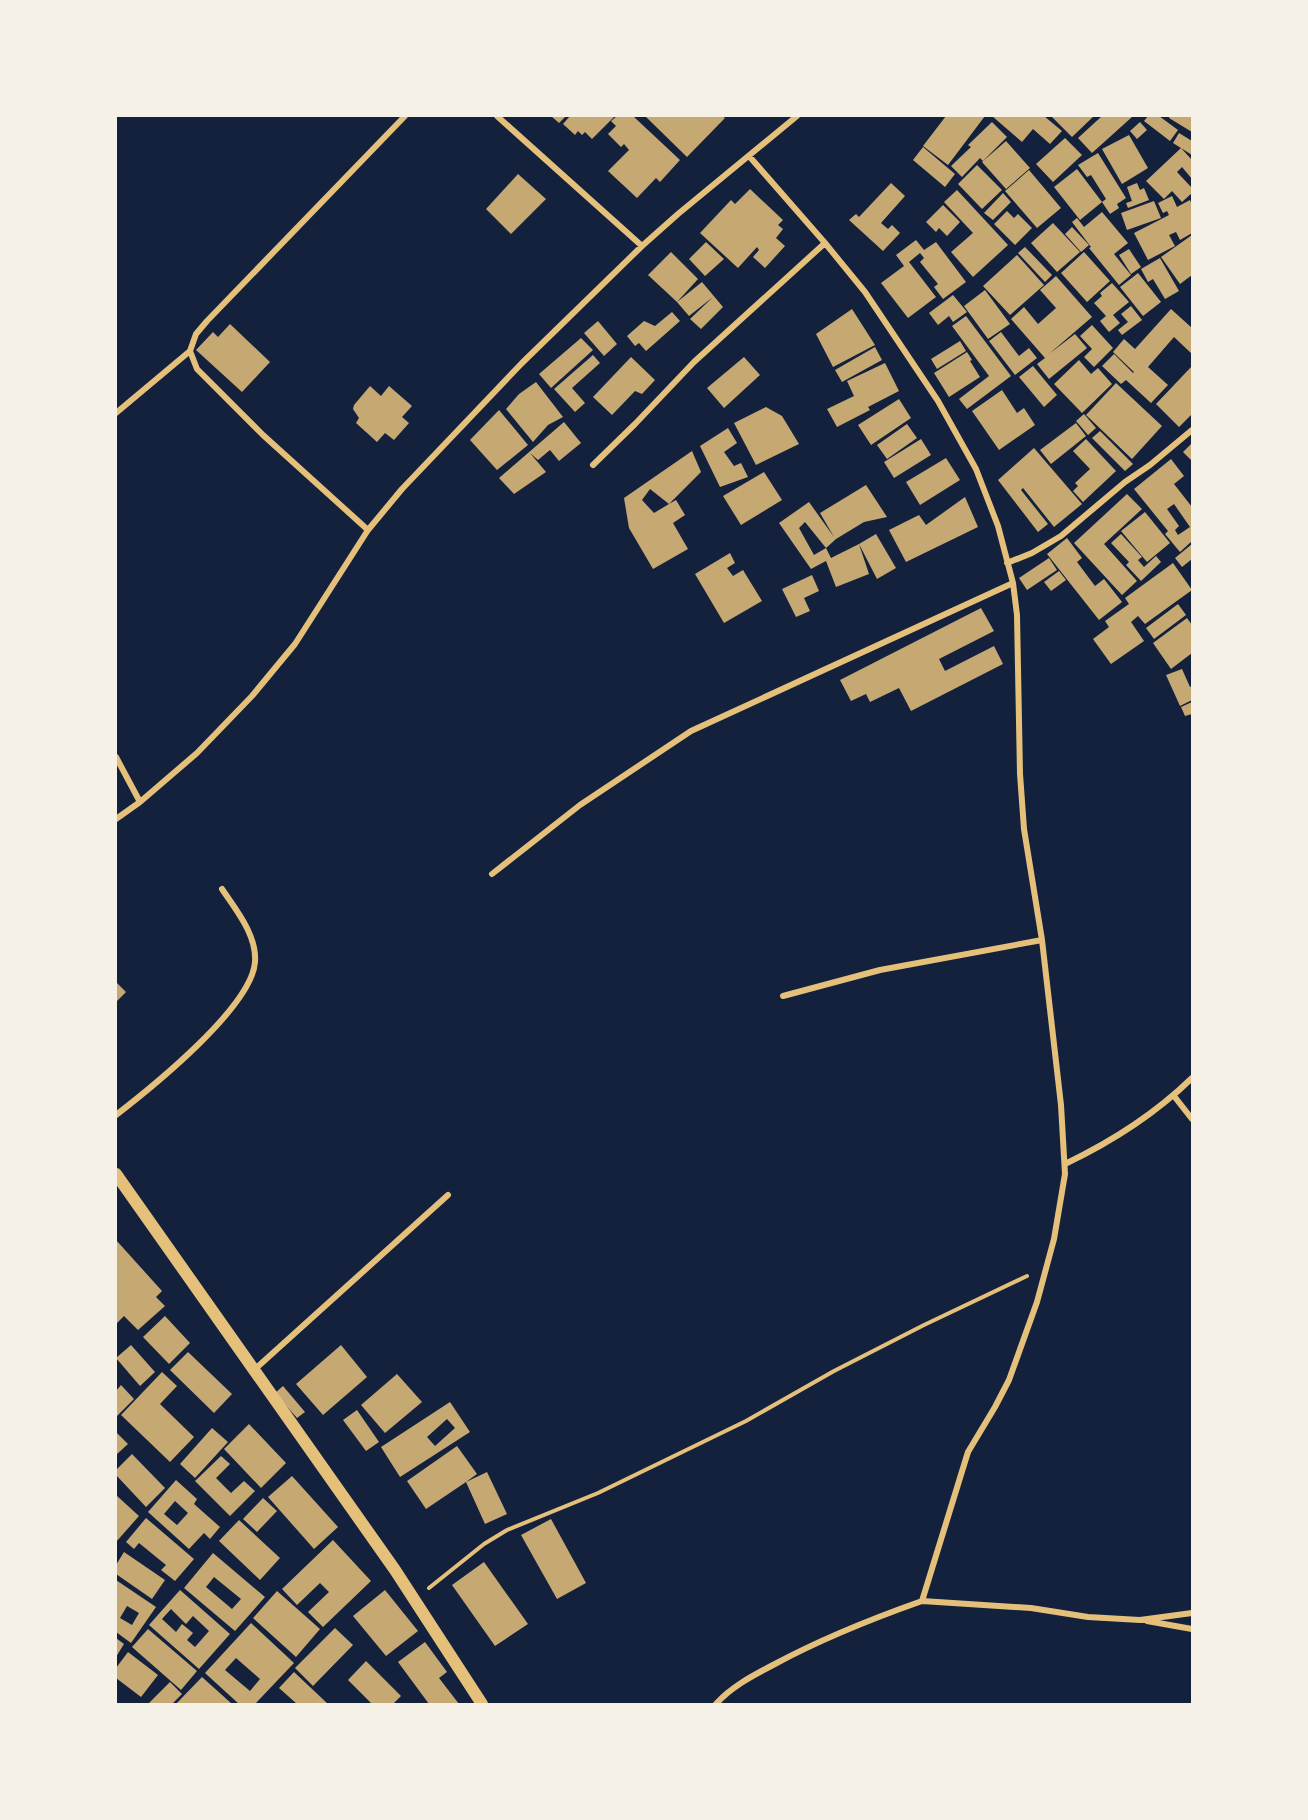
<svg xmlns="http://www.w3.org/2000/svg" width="1308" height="1820" viewBox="0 0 1308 1820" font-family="'Work Sans',sans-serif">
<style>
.building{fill:#c6a872;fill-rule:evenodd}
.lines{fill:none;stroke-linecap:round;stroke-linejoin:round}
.path{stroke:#e5c07b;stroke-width:4}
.minor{stroke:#e5c07b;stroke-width:6}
.secondary{stroke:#e5c07b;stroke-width:12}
</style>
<rect width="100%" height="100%" fill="#14213d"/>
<path class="building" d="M551 116H566L559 123Z
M570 116H615L592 139 585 132 582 135 578 131 575 135 563 124Z
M617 116H633L680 160 660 182 656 178 637 198 608 171 629 150 624 144 621 147 608 134 616 126 611 121Z
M645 116H722L725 118 687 157Z
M946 116H985L948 165 923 146Z
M992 116H1044L1062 131 1050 144 1033 129 1022 142Z
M1051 116H1094L1072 137Z
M1102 116 1132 117 1092 153 1078 138Z
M1148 116H1159L1178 130 1170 141 1144 121Z
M1170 116H1192V132L1169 118Z
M992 122 1007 137 983 161 980 158 962 177 951 166 971 147 968 145Z
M1140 122 1147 130 1137 139 1130 131Z
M1179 133 1192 141V155L1173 143Z
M1129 135 1148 168 1122 184 1102 149Z
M1065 138 1082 155 1053 182 1036 164Z
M1006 141 1030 168 1006 189 982 162Z
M923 147 955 174 945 187 913 160Z
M1181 148 1192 160V179L1182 167 1177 172 1192 188V193L1182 202 1172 191 1164 199 1146 181Z
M1098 153 1126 198 1117 204 1119 208 1110 214 1102 202 1106 199 1091 175 1087 177 1078 165Z
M977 165 1002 190 982 209 958 184Z
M1077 169 1102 202 1080 220 1054 187Z
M1029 170 1061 208 1037 228 1005 191Z
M518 174 546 199 511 234 486 209Z
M891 183 905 196 881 223 888 229 892 225 900 233 883 251 849 220 856 214 859 217Z
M1137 183 1140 190 1144 188 1149 200 1128 208 1126 203 1132 201 1127 187Z
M750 189 783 220 778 225 783 229 776 238 785 246 765 268 753 257 759 250 757 247 738 268 700 233 731 200 735 204Z
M957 190 1008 245 973 277 951 252 973 233 944 202Z
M1003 193 1011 202 993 220 984 213Z
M1172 196 1177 207 1190 200 1192 205V233L1180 240 1176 232 1169 235 1175 246 1148 260 1134 233 1169 215 1167 211 1163 213 1158 203Z
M1154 201 1161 218 1127 230 1121 213Z
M943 205 960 222 947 236 939 228 936 232 926 222Z
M1007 211 1014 218 1018 214 1032 228 1015 245 994 224Z
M1102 212 1128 243 1114 254 1131 275 1119 285 1089 248 1091 247 1072 222 1077 218 1084 227Z
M1053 223 1080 252 1057 272 1031 243Z
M1072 227 1089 245 1081 252 1065 234Z
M1192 235V275L1180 284 1161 257Z
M916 240 924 250 936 242 966 282 943 299 934 287 938 284 920 262 924 258 920 253 909 262 936 297 908 318 881 283 904 266 896 255Z
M706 242 724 259 705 276 689 259Z
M1025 247 1052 275 1045 282 1018 253Z
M1129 249 1141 267 1131 274 1119 255Z
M671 252 698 279 677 302 648 275Z
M1084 252 1110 281 1087 302 1061 273Z
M1017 255 1044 285 1010 315 983 286Z
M1160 258 1179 291 1165 299 1153 279 1148 282 1141 269Z
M1138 273 1161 302 1143 316 1120 287 1133 277 1134 278 1133 277Z
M1056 276 1092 317 1049 354 1075 334 1087 348 1049 379 1037 364 1045 358 1011 319 1024 307 1038 324 1056 308 1040 290Z
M702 282 723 307 701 329 690 319 713 297 689 316 677 302Z
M1112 283 1129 302 1113 315 1120 323 1109 332 1100 321 1106 316 1094 303 1102 296 1100 293Z
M985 290 1010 324 988 339 964 306Z
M953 295 967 312 953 322 949 316 938 325 929 313Z
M1131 306 1142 320 1122 335 1118 330 1128 322 1121 314Z
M852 309 875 345 833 367 816 334Z
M1171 309 1192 328V354L1174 337 1148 367 1168 385 1151 403 1126 380 1121 384 1102 366 1114 354 1133 373 1134 372 1113 352 1124 339 1135 349Z
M672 312 680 321 646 351 639 343 635 346 627 336 644 321 655 326Z
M966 316 1011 376 967 409 959 399 989 376 952 326Z
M598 321 617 344 604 356 584 333Z
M230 324 270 362 242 392 196 350 213 332 218 337Z
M1092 325 1113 348 1094 367 1084 357 1092 349 1080 336Z
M1001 332 1019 356 1029 348 1037 358 1015 375 989 341Z
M581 338 593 350 551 388 539 374Z
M960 341 966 351 937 369 931 359Z
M875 347 882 360 842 382 835 370Z
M967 352 972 360 970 361 980 377 949 397 934 373Z
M593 355 600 363 572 388 585 403 575 412 554 389Z
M631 357 655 380 642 394 635 391 612 415 593 397Z
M744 357 760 375 724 408 707 388Z
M1079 360 1091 374 1098 368 1112 384 1082 413 1054 384Z
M885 363 899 391 868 407 870 410 837 427 827 409 854 396 847 381Z
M1033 366 1057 395 1044 407 1019 377Z
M1192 366V414L1179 427 1156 404Z
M536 382 563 417 548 425 533 442 506 409 519 394Z
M1116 383 1162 426 1132 459 1086 415Z
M370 386 381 396 389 386 412 406 402 417 409 423 394 440 385 433 377 442 356 423 359 418 353 409 354 405Z
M1002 390 1017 413 1024 408 1035 425 999 450 972 411Z
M899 399 911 418 871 445 858 425Z
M766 407 782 416 799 444 756 465 734 423Z
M499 410 528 445 497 470 470 440Z
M1084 414 1096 428 1088 435 1076 421Z
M564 422 581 443 559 461 550 450 538 460 530 453 546 472 514 494 499 478Z
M1076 423 1086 436 1051 464 1040 450Z
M907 424 917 438 887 459 877 445Z
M728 428 737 443 724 452 734 466 741 463 748 477 720 487 700 446Z
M1100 431 1133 464 1125 471 1092 438Z
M921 439 931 455 894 478 884 462Z
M1086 439 1116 471 1083 502 1073 491 1078 486 1075 483 1090 469 1073 451Z
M1192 443V461L1183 452Z
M1034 448 1082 504 1054 527 1023 488 1021 490 1048 524 1038 532 998 480Z
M692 451 701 472 669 504 676 500 685 515 673 523 688 549 653 569 629 528 624 498ZM650 489 669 504 654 513 642 500Z
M946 458 960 480 920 505 906 482Z
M1171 459 1184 476 1174 484 1192 507V541L1180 552 1165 534 1168 531 1134 489ZM1174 504 1190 527 1178 535 1175 530 1179 526 1167 509Z
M764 472 782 500 741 525 723 496Z
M866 485 887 517 864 522 836 539 826 548 831 558 859 544 869 574 836 587 826 561 811 569 779 523 809 502 834 537 820 513ZM805 522 826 548 814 555 799 528Z
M1127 494 1142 509 1104 544 1137 581 1122 595 1074 543Z
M965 497 978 527 906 562 889 530 919 515 926 525Z
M1145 512 1170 543 1147 562 1121 531Z
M876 534 896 568 877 579 859 544Z
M1121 534 1142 557 1138 560 1144 567 1156 556 1161 562 1141 581 1126 565 1129 562 1111 543Z
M1067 538 1082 558 1077 562 1095 586 1104 579 1122 602 1099 620 1047 554Z
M1192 544V559L1182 567 1175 558Z
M730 553 735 563 727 568 733 576 743 570 762 601 724 623 695 574Z
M1049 558 1057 570 1027 590 1019 578Z
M1173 563 1192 590 1145 624 1138 616 1131 622 1144 641 1111 664 1093 639 1109 627 1105 621 1129 604 1125 598Z
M1059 571 1066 580 1051 591 1044 582Z
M812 575 819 591 804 598 810 611 796 617 782 589Z
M1178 604 1186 615 1154 639 1146 628Z
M981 608 994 631 939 659 945 671 994 646 1003 664 911 711 899 688 870 702 866 694 851 701 840 680Z
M1187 618 1192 625V653L1171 669 1153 643Z
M1182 669 1190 687 1192 686V700L1180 706 1166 675Z
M1192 702V714L1185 716 1181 707Z
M116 982 126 992 116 1002Z
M116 1240 162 1291 156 1297 165 1306 138 1330 124 1316 117 1323 116 1321Z
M165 1316 190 1343 169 1364 143 1337Z
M131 1345 155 1372 140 1386 116 1358Z
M341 1345 367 1377 323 1415 296 1384Z
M188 1352 232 1394 214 1413 170 1370Z
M162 1372 177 1386 160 1404 194 1437 170 1462 121 1415Z
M397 1374 422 1402 385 1433 361 1405Z
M121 1385 134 1399 116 1417V1391Z
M283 1386 305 1412 297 1418 275 1393Z
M450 1402 470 1432 400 1477 381 1447ZM447 1419 455 1428 435 1446 427 1437Z
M357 1410 379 1442 366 1451 343 1420Z
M249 1424 286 1463 261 1488 224 1449Z
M212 1428 228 1442 195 1478 180 1464Z
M116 1432 128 1444 116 1455Z
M457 1446 477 1474 466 1482 487 1472 507 1514 485 1524 466 1482 426 1509 407 1481Z
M132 1454 165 1488 146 1507 116 1475V1470Z
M221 1456 230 1464 216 1478 231 1493 244 1481 255 1491 230 1516 195 1481Z
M292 1476 338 1527 314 1549 268 1497Z
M176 1480 197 1499 194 1504 220 1527 210 1539 204 1533 189 1549 148 1512ZM175 1501 188 1513 177 1525 164 1514Z
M116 1495 139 1516 116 1542Z
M263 1498 277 1511 257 1532 243 1519Z
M146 1518 194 1559 175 1581 161 1570 166 1565 139 1543 134 1549 126 1542Z
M551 1519 586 1583 557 1599 521 1535Z
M239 1520 280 1558 260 1580 219 1541Z
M333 1540 371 1581 323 1627 308 1612 329 1592 320 1583 297 1605 282 1589Z
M124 1552 165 1580 152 1599 116 1574V1565Z
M213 1553 265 1597 235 1631 184 1588ZM214 1577 241 1599 232 1609 206 1587Z
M484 1562 528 1624 495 1646 452 1585Z
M116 1580 156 1607 131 1643 116 1632ZM127 1606 139 1613 132 1625 120 1618Z
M180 1590 230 1634 199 1669 149 1625ZM171 1609 186 1624 193 1616 209 1631 195 1647 187 1640 193 1633 182 1624 176 1632 162 1619Z
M385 1590 418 1631 386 1656 353 1616Z
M277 1591 320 1629 296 1657 253 1618Z
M251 1623 294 1663 255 1704H239L205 1673ZM236 1658 260 1679 250 1691 225 1670Z
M335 1628 353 1645 313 1686 295 1668Z
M148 1629 197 1671 181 1690 132 1647Z
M116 1638 124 1644 116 1657Z
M425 1642 447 1672 439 1678 459 1704H429L398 1662Z
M128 1652 158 1675 141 1697 116 1678V1668Z
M366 1661 401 1696 393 1704H372L348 1680Z
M294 1672 328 1704H297L279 1688Z
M202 1677 232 1704H176Z
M170 1682 182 1694 172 1704H148Z"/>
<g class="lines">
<path class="path" d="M429 1588 484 1544 507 1530 598 1493 746 1421 834 1371 924 1325 1027 1276"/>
<path class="minor" d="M497 116 642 246
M116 413 190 351
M593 465 635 424 694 362 825 243
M368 530 263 435 197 369 190 351 196 334 207 321 405 116
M1007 563 1032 553 1061 536 1125 482 1150 465 1192 430
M116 757 140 802
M116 819 140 802 197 753 252 696 295 644 368 530 402 489 522 363 642 246 678 214 797 116
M492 874 580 805 691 731 1013 583
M783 996 880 970 1042 940
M1174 1096 1192 1119
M116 1115C151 1088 252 1007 255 962 257 935 236 910 222 889
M1065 1164C1113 1141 1154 1115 1192 1078
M254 1370 448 1195
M922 1601 1031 1608 1088 1617 1140 1620 1192 1613
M1147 1621 1192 1629
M716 1704C731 1687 752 1676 773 1665 821 1639 871 1619 922 1601L968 1452 995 1407 1009 1380 1037 1302 1054 1239 1065 1174 1061 1105 1042 940 1024 829 1020 774 1017 615 1013 583 998 526 976 469 938 401 865 292 825 243 749 156"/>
<path class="secondary" d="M116 1174 395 1570 482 1704"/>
</g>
<rect width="1308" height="1820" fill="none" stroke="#f6f1e7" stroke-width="234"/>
</svg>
